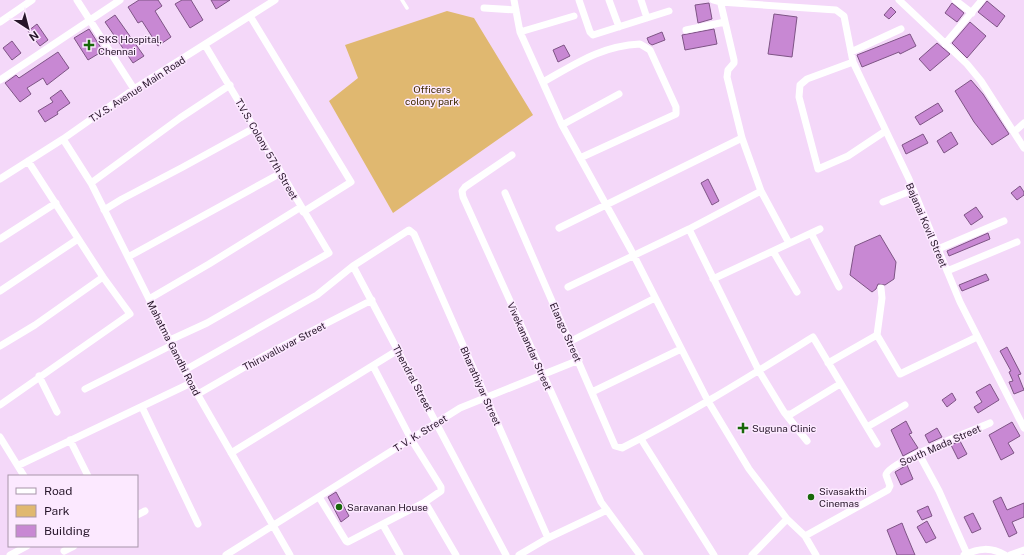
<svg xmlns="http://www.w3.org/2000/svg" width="1024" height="555" viewBox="0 0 1024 555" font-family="'Public Sans',sans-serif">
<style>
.green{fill:#e0b870}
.building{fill:#c888d3;stroke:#7e5485}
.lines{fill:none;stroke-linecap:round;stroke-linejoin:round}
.lane{stroke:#fff;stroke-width:3.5}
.street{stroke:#fff;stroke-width:7}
.poi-dot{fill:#186809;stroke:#fce9ff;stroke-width:1.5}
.labels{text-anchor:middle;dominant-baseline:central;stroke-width:3;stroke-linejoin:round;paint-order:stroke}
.poi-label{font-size:10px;fill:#27162a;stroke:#fce9ff;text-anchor:start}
.street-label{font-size:10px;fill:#27162a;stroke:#fce9ff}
.park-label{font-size:10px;fill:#402c01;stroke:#fce9ff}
</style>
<rect width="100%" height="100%" fill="#f4d8f9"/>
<path class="green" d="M447 11 474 18 533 115 393 213 329 101 358 78 345 45Z"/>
<path class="building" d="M139 0H158L162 6 155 11 171 37 158 46 142 21 138 23 128 7Z
M182 0H191L203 20 190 28 175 4Z
M211 0H230L216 9Z
M987 1 1005 16 997 27 978 12Z
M709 3 712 19 698 23 695 5Z
M952 3 964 13 957 22 945 13Z
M891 7 896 12 889 19 884 15Z
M774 14 797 17 792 57 768 54Z
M115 15 144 56 133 63 105 22Z
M970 22 986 36 967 58 952 43Z
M37 24 48 40 40 46 28 31Z
M89 29 103 51 88 60 74 38Z
M714 29 717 44 685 50 682 35Z
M662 32 665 40 652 45 649 43 647 38Z
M910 34 916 46 900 54 899 52 862 67 857 55Z
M12 41 21 53 12 60 3 48Z
M937 43 950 54 930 71 919 59Z
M564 45 570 56 558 62 553 50Z
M58 52 69 68 47 85 43 78 27 88 31 94 20 102 5 83 16 75 19 78Z
M971 80 983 94 1009 134 992 145 974 122 955 91Z
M61 90 70 103 57 112 58 114 45 122 38 111 53 102 50 98Z
M938 103 943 111 920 125 915 117Z
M951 132 958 144 944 153 937 141Z
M923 134 928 143 906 154 902 145Z
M708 179 719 201 712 205 701 183Z
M1020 186 1024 192V195L1017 200 1011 193Z
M976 207 983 217 971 225 964 215Z
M988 233 990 239 949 256 947 251Z
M880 235 896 262 894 279 885 285 878 284 876 289 872 292 850 275 855 246Z
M986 274 989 280 962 291 959 285Z
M1007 347 1021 374 1018 375 1024 390 1014 394 1009 382 1013 381 1009 372 1011 371 1000 351Z
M990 384 999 400 978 413 974 407 982 402 976 392Z
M952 393 956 400 947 407 942 400Z
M906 421 912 433 909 434 918 448 903 456 891 430Z
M1012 422 1020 436 1008 443 1014 453 1001 460 989 435Z
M937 428 942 437 929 443 925 435Z
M960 441 967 454 958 459 951 445Z
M907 465 913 479 901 485 895 472Z
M336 492 349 516 341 522 328 497Z
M1001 497 1007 510 1024 503V517L1012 522 1017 533 1009 537 993 501Z
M928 506 932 516 922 520 917 511Z
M973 513 981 529 972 533 964 517Z
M927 521 936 538 926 543 917 527Z
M902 523 905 531 915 555H897L887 530Z"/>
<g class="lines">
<path class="lane" d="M402 0 407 8"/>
<path class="street" d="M77 0 134 89
M514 0 520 32 562 125 631 250 708 401 749 469 787 519 805 536 816 555
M579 0 590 32 593 35 669 11
M609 0 619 27
M641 0 647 18
M713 0 720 2 836 10 844 16 853 62 909 179 960 302 1024 428
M720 0 734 60V63L728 70 727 77 742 138 761 191 789 243
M899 0 967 64 981 81 1024 148
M955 0 972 13
M484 8 516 10
M250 16 351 182 303 212
M0 22 32 0
M686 30 725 22
M520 32 574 16
M945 44 982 0
M851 52 901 29
M853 62 807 79 800 85 799 97 818 169 848 156 884 132
M0 80 120 0
M543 82C577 63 601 46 640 44L650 50 676 107V114L580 158
M562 125 619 94
M1014 132 1024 123
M63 139 91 183 191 383 290 555
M512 155 465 187 462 191 463 197 601 502 640 555
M0 179 63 139 134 89 275 0
M91 183 180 118 230 85
M761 191 689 229 759 371 784 412 807 441
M505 193 615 446 622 448C688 415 750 376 813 337L877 444
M883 202 913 190
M104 210 122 199 183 167 254 128
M559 228 742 138
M811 233 839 287
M0 239 56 203
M938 249 1004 221
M773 251 797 292
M128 257 281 173
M353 266 506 555
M947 271 1017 242
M713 279 820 229
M568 287 689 229
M881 288 882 298 877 335 900 374 977 337
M0 291 78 239
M149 299 209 264 301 207
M170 340 207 323 329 253 205 45
M571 341 655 298
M0 346 35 325 103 277
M828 363 877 335
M185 370 317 295 353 266 409 230 414 234 548 538
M39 376 57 412
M85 389 172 345
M592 392 681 349
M198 394 269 353 372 300
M0 405 130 314 103 277 28 161
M142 407 198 524
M787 414H791L840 384
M867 427 905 405
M0 437 24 476
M641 439 714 555
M70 440 88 476
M231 453 398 350
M919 454 939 491 967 554
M19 465 191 383
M319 497 346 541 348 542 425 502 441 491V487L411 439 373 366
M425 502 456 555
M137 515 145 511
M383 525 400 555
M805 536 888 490 890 486 886 475C886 463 975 430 990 423
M64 551 74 546
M10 555 27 546
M226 555 460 408 579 360
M519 555 548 538 607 510
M752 555 787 519
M964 555C979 548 991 547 1005 555
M1010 555 1024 550"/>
</g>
<g class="poi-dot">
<path d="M87 39h4v4h4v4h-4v4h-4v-4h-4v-4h4z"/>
<path d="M741 422h4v4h4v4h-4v4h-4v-4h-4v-4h4z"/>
<circle cx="811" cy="497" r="4"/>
<circle cx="339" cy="507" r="4"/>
</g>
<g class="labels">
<g class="poi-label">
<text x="98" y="39">SKS Hospital,<tspan x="98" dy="12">Chennai</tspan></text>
<text x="752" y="428">Suguna Clinic</text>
<text x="819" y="491">Sivasakthi<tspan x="819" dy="12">Cinemas</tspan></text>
<text x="347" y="507">Saravanan House</text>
</g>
<g class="street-label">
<text transform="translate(137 89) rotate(-33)">T.V.S. Avenue Main Road</text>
<text transform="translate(267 149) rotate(60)">T.V.S. Colony 57th Street</text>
<text transform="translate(927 225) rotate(67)">Bajanai Kovil Street</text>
<text transform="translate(566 332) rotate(66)">Elango Street</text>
<text transform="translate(284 346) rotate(-28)">Thiruvalluvar Street</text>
<text transform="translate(530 346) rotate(66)">Vivekanandar Street</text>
<text transform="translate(174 348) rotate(63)">Mahatma Gandhi Road</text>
<text transform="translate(413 378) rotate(62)">Thendral Street</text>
<text transform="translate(481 386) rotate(66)">Bharathiyar Street</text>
<text transform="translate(420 433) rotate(-32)">T. V. K. Street</text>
<text transform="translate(940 445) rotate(-24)">South Mada Street</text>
</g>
<g class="park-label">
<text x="432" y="89">Officers<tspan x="432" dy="12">colony park</tspan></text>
</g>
</g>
<rect x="8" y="475" width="130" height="72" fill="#fce9ff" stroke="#a795aa"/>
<rect x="16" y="488" width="20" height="6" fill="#ffffff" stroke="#a795aa"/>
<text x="44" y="495" font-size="12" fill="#27162a">Road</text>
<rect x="16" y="505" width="20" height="12" fill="#e0b870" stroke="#a795aa"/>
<text x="44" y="515" font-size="12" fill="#27162a">Park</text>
<rect x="16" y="525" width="20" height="12" fill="#c888d3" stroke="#a795aa"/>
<text x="44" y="535" font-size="12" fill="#27162a">Building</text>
<g transform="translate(28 28) rotate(144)" stroke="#fce9ff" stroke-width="3" paint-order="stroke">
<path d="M0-3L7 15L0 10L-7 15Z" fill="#27162a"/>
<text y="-6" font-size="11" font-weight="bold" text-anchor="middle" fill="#27162a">N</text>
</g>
</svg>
